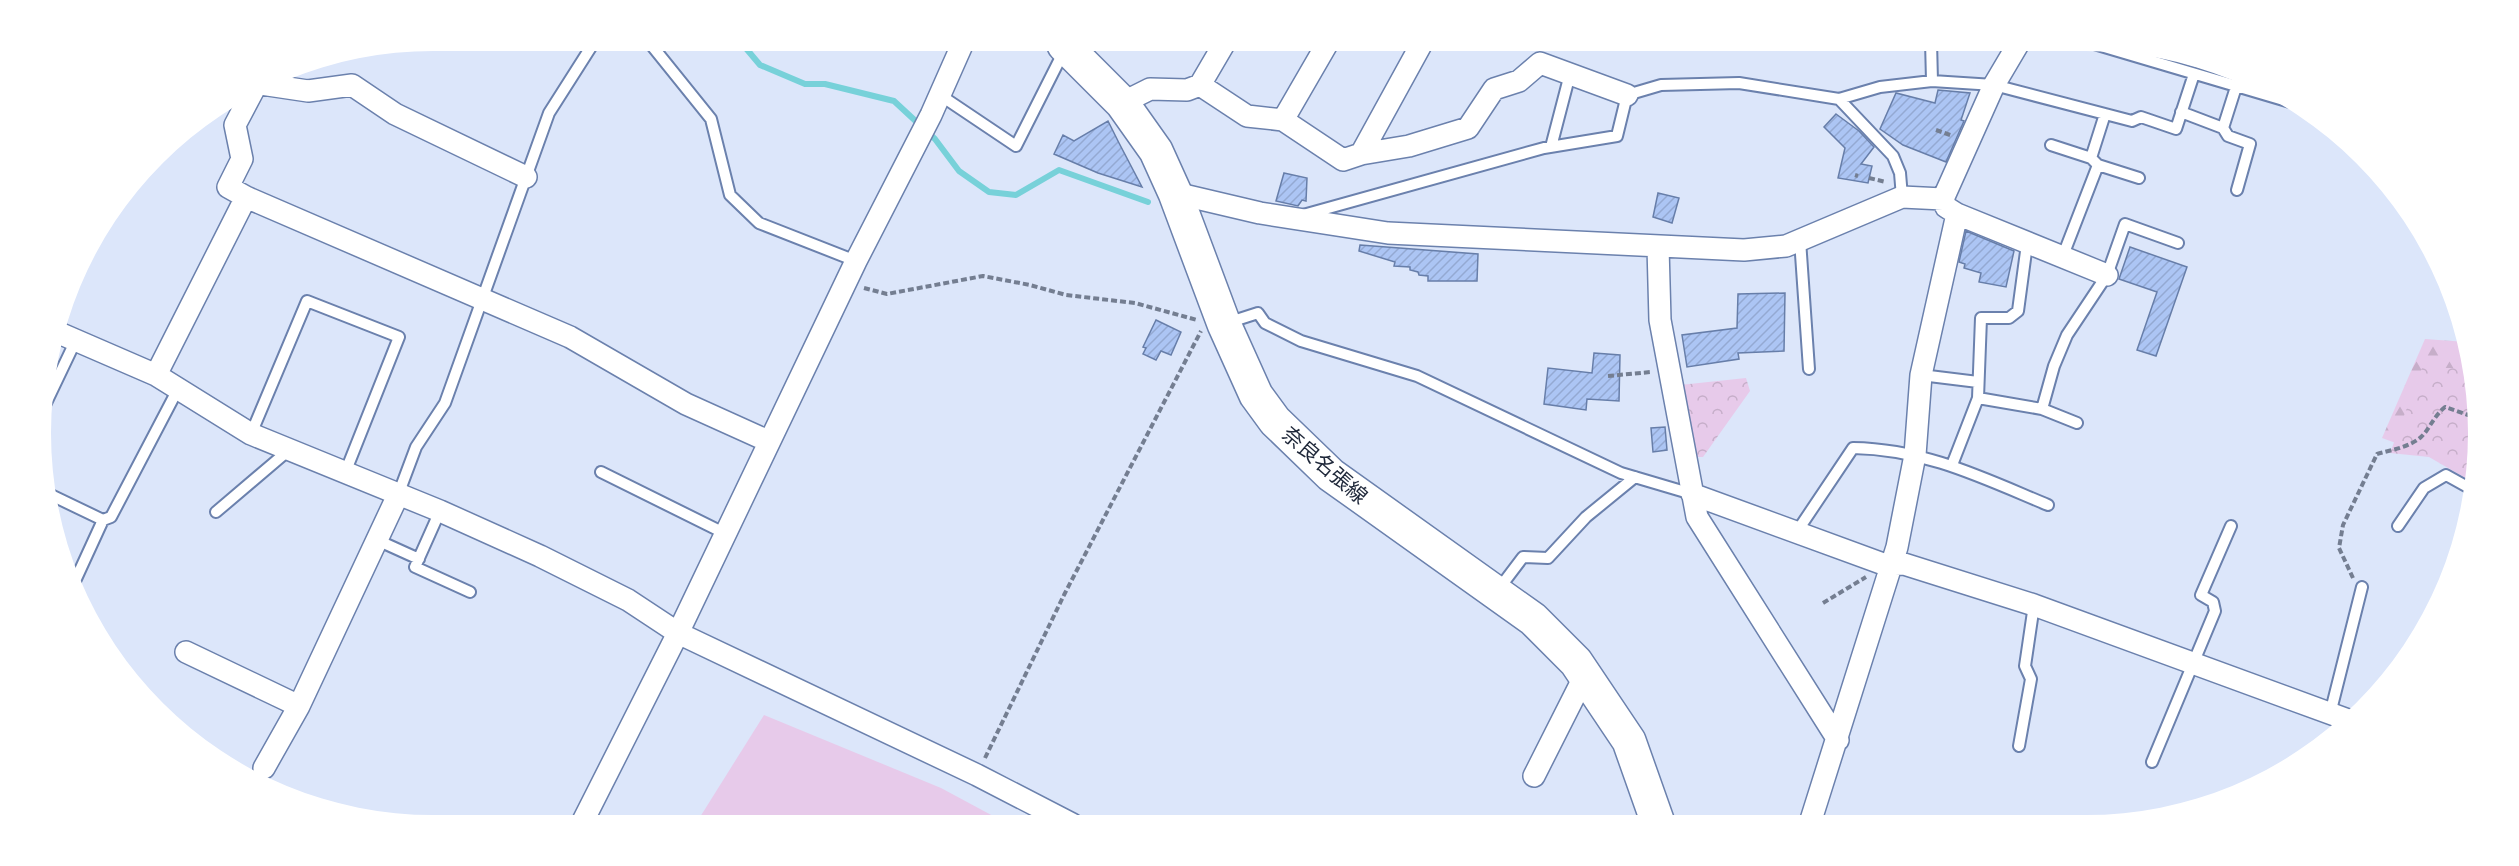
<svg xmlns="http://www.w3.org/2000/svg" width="2519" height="866" viewBox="0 0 2519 866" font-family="Montserrat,'Noto Sans JP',sans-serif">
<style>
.forest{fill:url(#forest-firs)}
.park{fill:url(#park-crowns)}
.pitch{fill:#e7caea}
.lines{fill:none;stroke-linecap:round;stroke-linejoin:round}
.stream{stroke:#77d1d9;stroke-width:6}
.building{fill:url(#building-hatch);stroke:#677ea9;stroke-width:1.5}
.lane-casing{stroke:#6b81ad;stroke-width:14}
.street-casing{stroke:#6b81ad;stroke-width:24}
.primary-casing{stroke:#6b81ad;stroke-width:36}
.path{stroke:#747e91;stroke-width:4;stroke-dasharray:6 3;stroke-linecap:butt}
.lane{stroke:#fff;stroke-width:10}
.street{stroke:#fff;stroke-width:21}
.primary{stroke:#fff;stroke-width:33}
.labels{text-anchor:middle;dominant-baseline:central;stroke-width:6;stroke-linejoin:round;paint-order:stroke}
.street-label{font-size:21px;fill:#1e2739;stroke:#fff}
</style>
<defs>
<pattern id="forest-firs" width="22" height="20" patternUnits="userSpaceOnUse" patternTransform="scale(1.5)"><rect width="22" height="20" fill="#e7caea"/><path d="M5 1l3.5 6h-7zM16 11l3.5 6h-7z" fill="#c6aec9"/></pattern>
<pattern id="park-crowns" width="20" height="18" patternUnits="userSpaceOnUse" patternTransform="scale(1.5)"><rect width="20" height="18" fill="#e7caea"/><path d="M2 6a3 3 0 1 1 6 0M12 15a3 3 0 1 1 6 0" fill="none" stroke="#c6aec9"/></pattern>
<pattern id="building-hatch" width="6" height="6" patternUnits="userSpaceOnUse" patternTransform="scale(1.5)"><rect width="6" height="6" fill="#acc5f4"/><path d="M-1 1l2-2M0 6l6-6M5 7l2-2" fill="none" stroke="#94a9d2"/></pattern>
</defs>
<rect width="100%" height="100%" fill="#dce6fa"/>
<path class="forest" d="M2425 339 2466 342C2476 383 2482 430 2475 472L2382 438Z"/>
<path class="park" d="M2470 359C2479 399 2480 443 2474 483L2429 457 2390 453 2422 368H2454Z
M1746 378 1750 391 1703 457H1693L1680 385Z"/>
<path class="pitch" d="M764 715 941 788 1008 824 695 825Z"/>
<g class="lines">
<path class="stream" d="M744 46 760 65 805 84H825L894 101 935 139 959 171 989 192 1016 195 1059 170 1148 202"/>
</g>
<path class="building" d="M1938 90 1970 93 1961 120 1964 121 1946 162 1903 145 1880 129 1896 93 1935 103Z
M1836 114 1859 131 1874 147 1861 164 1872 166 1868 183 1838 178 1845 148 1824 127Z
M1108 121 1119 143 1142 187 1098 173 1054 154 1063 135 1074 141Z
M1284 173 1307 178 1306 201 1302 200 1298 206 1276 201Z
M1658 193 1679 198 1672 223 1653 217Z
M1966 231 2014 251 2006 287 1979 282 1981 273 1964 268 1965 264 1959 262Z
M1360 245 1478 254 1477 281H1428V276L1419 275 1418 272 1410 270V267L1394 266 1395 262 1359 251Z
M2130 247 2187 267 2156 356 2137 350 2157 292 2119 279Z
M1785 293 1784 351 1738 353 1739 359 1687 367 1682 335 1737 328 1738 294Z
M1156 320 1181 332 1171 355 1161 351 1156 360 1143 354 1146 348 1143 347Z
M1594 353 1620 355 1619 401 1587 399 1586 410 1544 404 1548 368 1592 373Z
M1665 427 1667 450 1653 452 1651 428Z"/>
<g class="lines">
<g class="lane-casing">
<path id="lane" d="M1931 41 1932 81
M2084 41 2297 104
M653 47 711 119 730 195 759 223 856 261
M940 95 1016 146 1065 49
M1839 99 1893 156 1900 173 1902 197
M2181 112 2223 128 2228 136 2250 144 2237 190
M2223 128 2236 87
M2051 145 2091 158
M1551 147 1570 74
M2098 165 2139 178
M1303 215 1544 148 1617 136 1627 95 1661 85 1739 83 1839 99 1880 87 1932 81 1994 85 2132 121 2141 117 2176 129 2194 74
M1800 240 1809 369
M2062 258 2098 165 2091 158 2105 114
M1227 323 1258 313 1265 323 1301 341 1417 376 1621 473 1692 494
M1921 375 1978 382
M1978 398 2042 409 2077 423
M45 405 76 340
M2042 409 2054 366 2067 335 2107 275 2125 224 2178 243
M251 434 307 301 399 337 345 473
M1952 465 1978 398 1981 318H2009L2018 311 2027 244
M601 472 724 533
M51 495 103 520
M398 495 416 447 445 403 549 113 591 47
M440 511 415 567 470 592
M216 512 289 450
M2398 526 2424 488 2446 475 2473 490
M1796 533 1853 448C1925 449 1983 478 2048 505
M377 540 419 559
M75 581 103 520 111 517 178 389
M1498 590 1523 557 1548 558 1586 517 1635 477
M2330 714 2362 587
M2019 746 2031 679 2025 666 2034 605
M2152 762 2215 611 2213 602 2201 595 2231 526"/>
</g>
<g class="street-casing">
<path id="street" d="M2020 41 1994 85 1943 199 1946 207 1957 214 2107 275
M261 84 308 91 352 85 395 114 526 177
M1200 85 1247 116 1283 120 1327 44
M254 89 235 125 242 159 228 187 246 197 570 337 686 404 768 441
M1122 103 1150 89 1187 90 1200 85 1224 44
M1283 120 1343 160 1361 154 1422 43
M1361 154 1409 146 1468 128 1494 89 1519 81 1540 63 1627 95
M1175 193 1260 213 1388 233 1744 250 1786 246 1902 197 1943 199
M1658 247 1660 320 1697 517 1838 740
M59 333 156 375 251 434 440 511 540 556 628 600 678 633 977 775 1072 824
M156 375 246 197
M1692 494 1886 565 1904 564 2034 605 2351 721
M186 652 299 706
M264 768 299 706 398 495
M1534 776 1585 675
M1810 823 1897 547 1915 455 1921 375 1957 214
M581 825 678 633 856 261 931 115 962 45"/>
</g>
<g class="primary-casing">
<path id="primary" d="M1064 45 1122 103 1156 151 1175 193 1224 324 1256 395 1275 421 1331 475 1533 619 1576 662 1629 741 1658 823"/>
</g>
<path class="path" d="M1936 130 1953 136
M1855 175 1858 176
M1869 178 1886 182
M864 288 887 294 983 276 1030 285 1066 295 1135 303 1197 320
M1608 376 1651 372
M2353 578 2339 548 2343 525 2377 454C2391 450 2410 447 2421 437 2429 430 2433 417 2445 407L2468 415 2476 408
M1823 603 1866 577
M985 758 1064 595 1201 331"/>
<use href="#lane" class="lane"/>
<use href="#street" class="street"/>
<use href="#primary" class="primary"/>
</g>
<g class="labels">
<g class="street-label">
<text transform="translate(1325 465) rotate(41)">奈良名張線</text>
</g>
</g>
<path d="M0 0H2519V866H0ZM433 51H2086A382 382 0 0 1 2468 433V433A382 382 0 0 1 2086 815H433A382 382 0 0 1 51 433V433A382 382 0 0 1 433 51Z" fill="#fff" fill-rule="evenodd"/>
</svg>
